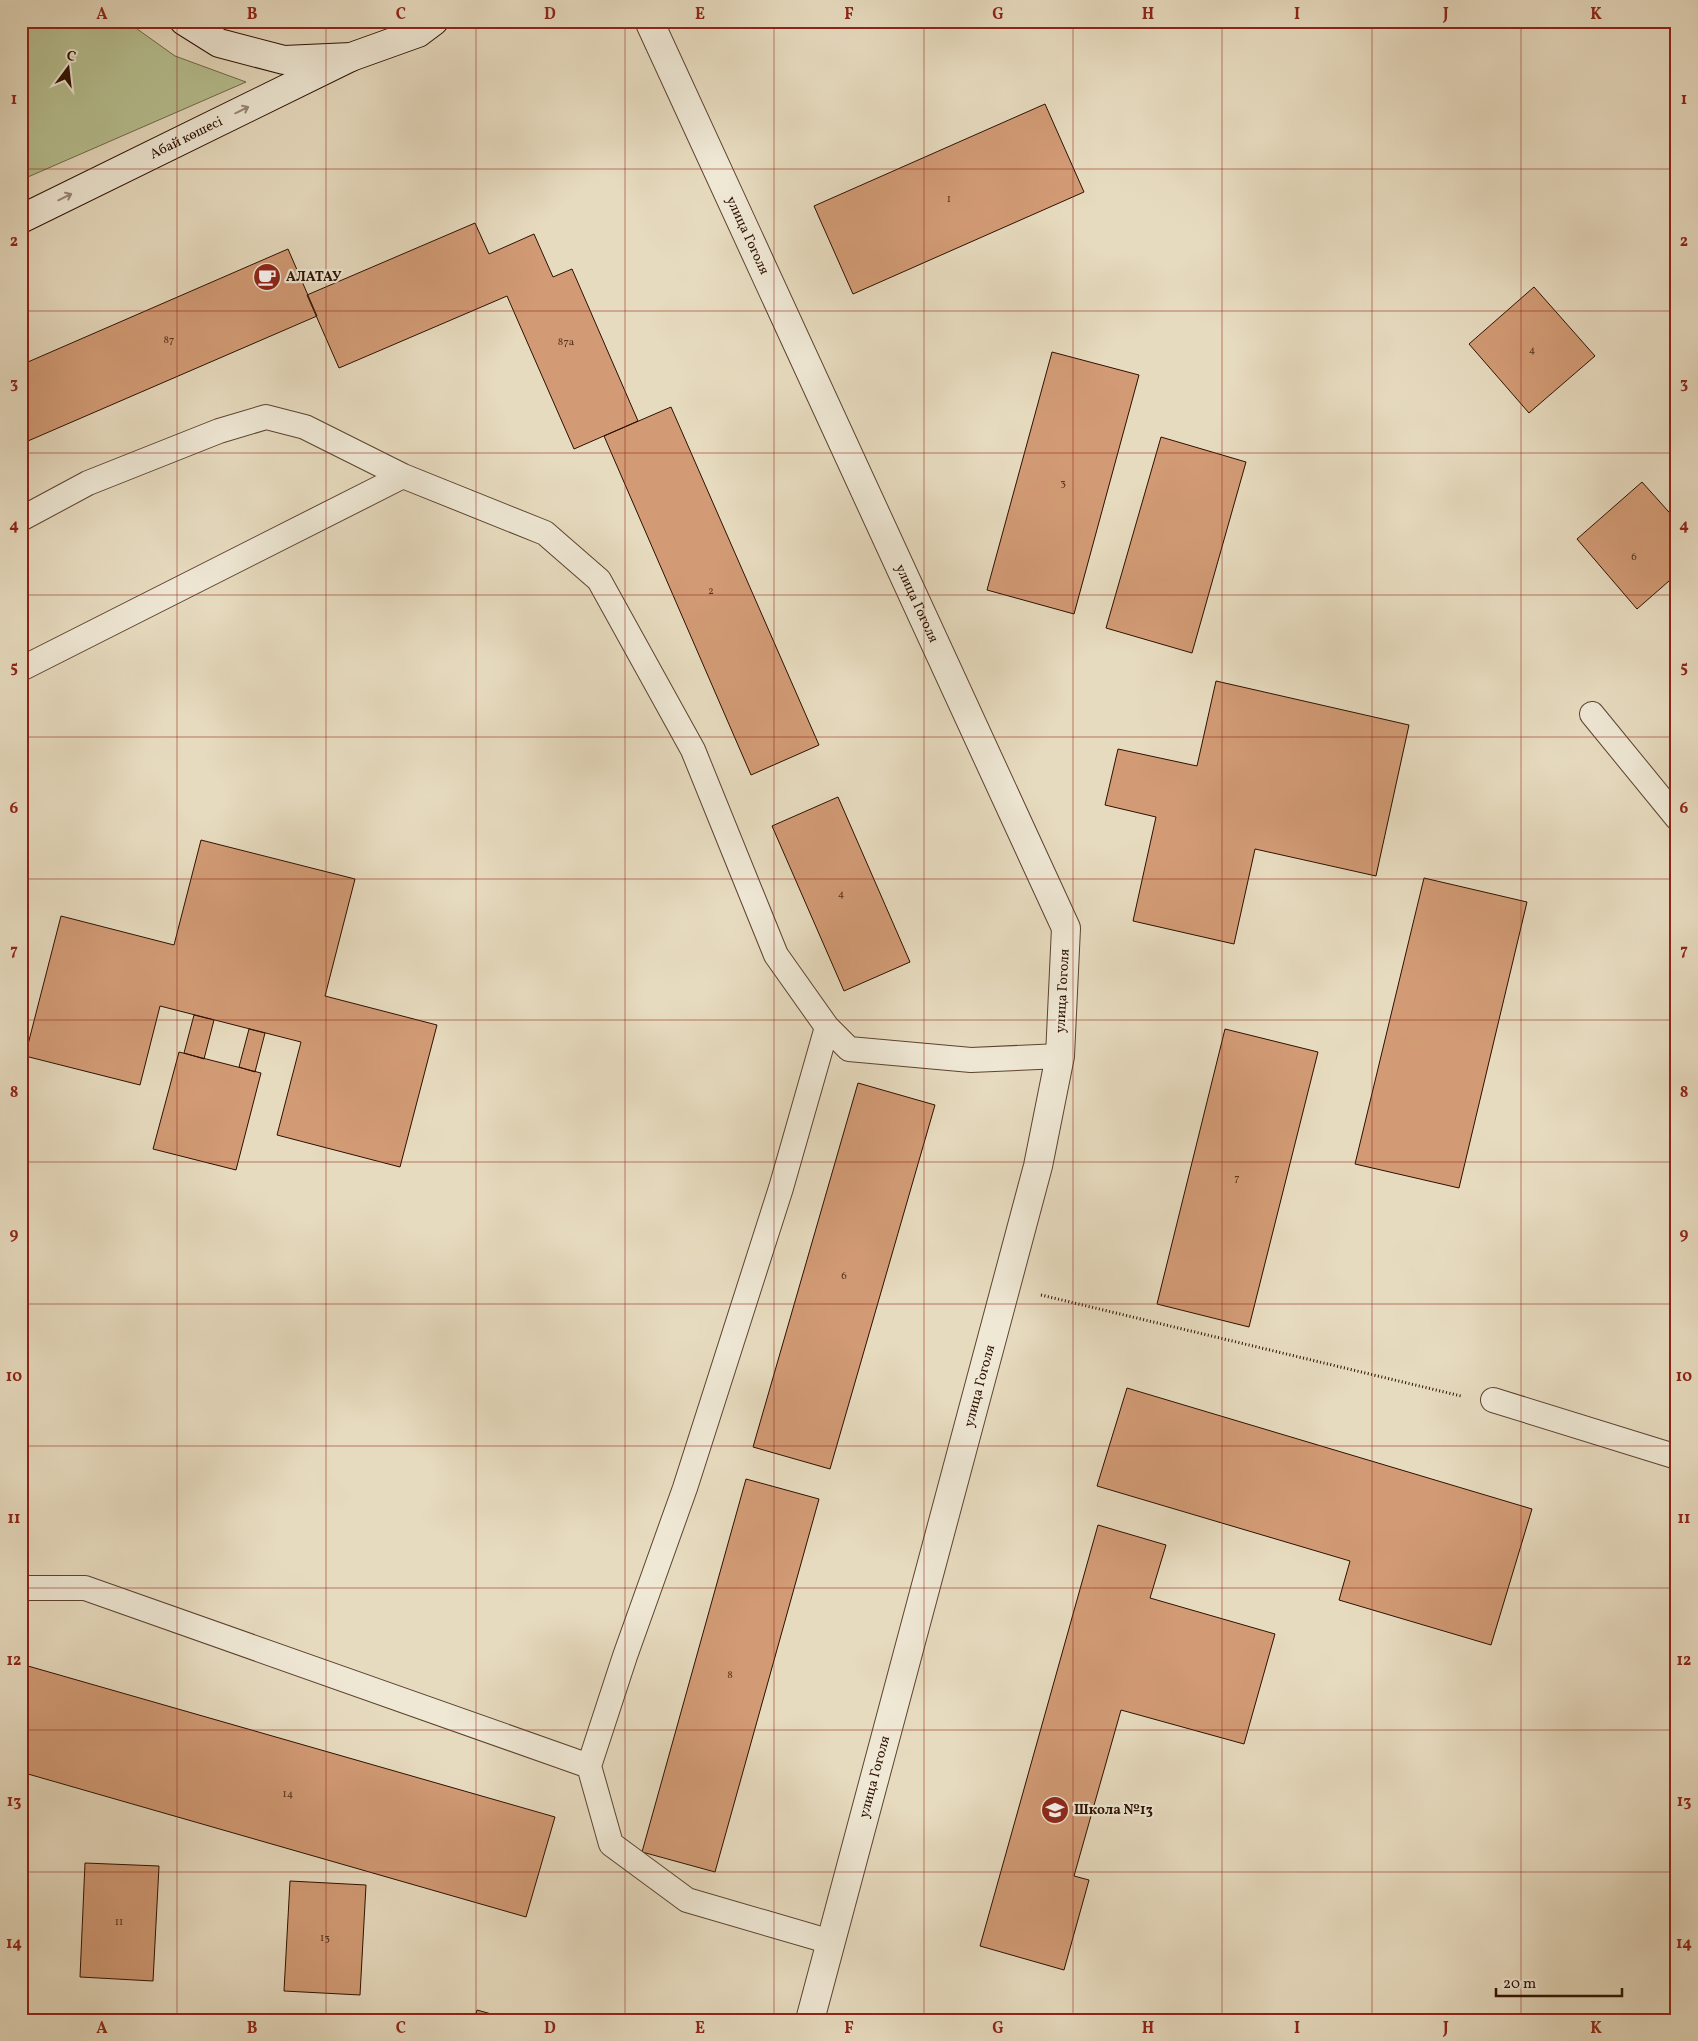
<svg xmlns="http://www.w3.org/2000/svg" width="1698" height="2041" viewBox="0 0 1698 2041" font-family="Vollkorn,serif">
<style>
.green{fill:#b7c091;stroke:#726848}
.building{fill:#d29b75;stroke:#2d1000}
.lines{fill:none;stroke-linecap:round;stroke-linejoin:round}
.lane-casing{stroke:#5c4330;stroke-width:26}
.street-casing{stroke:#5c4330;stroke-width:30}
.secondary-casing{stroke:#2d1000;stroke-width:30}
.path{stroke:#2d1000;stroke-width:3;stroke-dasharray:1 2.5;stroke-linecap:butt}
.lane{stroke:#efe8d5;stroke-width:24}
.street{stroke:#efe8d5;stroke-width:28}
.secondary{stroke:#efe8d5;stroke-width:28}
.oneway{stroke:#988775}
.grid{fill:none;stroke:#8f2418;stroke-width:1;stroke-opacity:0.55}
.labels{text-anchor:middle;dominant-baseline:central;stroke-width:4.5;stroke-linejoin:round;paint-order:stroke}
.number-label{font-size:11px;fill:#56331d}
.street-label{font-size:14px;fill:#2d1000;stroke:#efe8d5}
.poi-label{font-size:14px;font-weight:bold;fill:#2d1000;stroke:#efe8d5;text-anchor:start}
.neatline{fill:none;stroke:#8f2418;stroke-width:2}
.grid-label{font-size:16px;text-anchor:middle;font-weight:bold;fill:#8f2418}
</style>
<rect width="100%" height="100%" fill="#e7dbbf"/>
<filter id="stains"><feTurbulence type="fractalNoise" baseFrequency=".004" numOctaves="4"/><feColorMatrix values="0 0 0 0 .2 0 0 0 0 .09 0 0 0 0 .02 0 0 0 .5 -.17"/></filter>
<radialGradient id="worn" r=".72"><stop offset=".6" stop-color="#630" stop-opacity="0"/><stop offset="1" stop-color="#630" stop-opacity=".3"/></radialGradient>
<path class="green" d="M21 21H126L175 56 246 82 21 180Z"/>
<path class="building" d="M1045 104 1084 192 853 294 814 206Z
M475 223 489 254 534 234 553 277 572 269 638 421 574 449 507 296 339 368 307 295Z
M288 249 317 316 21 444V365Z
M1534 287 1595 356 1529 413 1469 344Z
M1052 352 1139 375 1074 614 987 590Z
M671 407 819 745 751 775 604 436Z
M1161 437 1246 462 1192 653 1106 628Z
M1642 482 1677 521V574L1637 609 1577 539Z
M1216 681 1409 725 1376 876 1255 849 1234 944 1133 921 1156 817 1105 805 1118 749 1197 766Z
M838 797 910 962 844 991 772 826Z
M201 840 355 879 325 996 437 1025 400 1167 277 1135 301 1042 160 1006 140 1085 25 1056 61 916 174 945Z
M1424 878 1527 902 1459 1188 1355 1164Z
M194 1015 214 1020 204 1059 184 1053Z
M249 1029 265 1033 255 1072 239 1067Z
M1225 1029 1318 1052 1249 1327 1157 1304Z
M179 1052 261 1073 236 1170 153 1149Z
M858 1083 935 1105 830 1469 753 1447Z
M1127 1388 1532 1509 1491 1645 1339 1600 1350 1561 1097 1486Z
M746 1479 819 1499 715 1872 642 1852Z
M1098 1525 1166 1545 1150 1598 1275 1634 1244 1744 1121 1710 1074 1876 1089 1880 1064 1970 980 1946Z
M21 1664 555 1817 526 1917 21 1772Z
M85 1863 159 1866 153 1981 80 1977Z
M290 1881 366 1885 360 1995 284 1991Z
M477 2010 513 2020H474Z"/>
<g class="lines">
<g class="lane-casing">
<path id="lane" d="M21 519 88 483 219 431 266 417 305 427 403 476 545 533 599 580 693 750 776 955 827 1027 849 1049 971 1060 1060 1056
M21 669 403 476
M1592 714 1677 818
M827 1027 781 1188 685 1488 625 1656 589 1766 611 1844 687 1900 831 1942
M1493 1400 1677 1457
M21 1588H85L589 1766"/>
</g>
<g class="street-casing">
<g id="street">
<path id="s1" d="M649 21 1066 928 1060 1056 1038 1166 810 2020"/>
</g>
</g>
<g class="secondary-casing">
<g id="secondary">
<path d="M184 21 219 43 284 60 351 57 418 33 434 21"/>
<path id="s2" d="M21 219 351 57"/>
</g>
</g>
<path class="path" d="M1041 1295 1461 1396"/>
<use href="#lane" class="lane"/>
<use href="#street" class="street"/>
<use href="#secondary" class="secondary"/>
</g>
<defs><path id="oneway-shaft" d="M-6 0H5M1.5-3L5.5 0L1.5 3" fill="none" stroke-width="1.6" stroke-linecap="round" stroke-linejoin="round" transform="scale(1.25)"/></defs>
<g class="oneway">
<use href="#oneway-shaft" transform="translate(242 110) rotate(-26)"/>
<use href="#oneway-shaft" transform="translate(65 197) rotate(-26)"/>
</g>
<path class="grid" d="M177 21V2020M326 21V2020M476 21V2020M625 21V2020M774 21V2020M924 21V2020M1073 21V2020M1222 21V2020M1372 21V2020M1521 21V2020M21 169H1677M21 311H1677M21 453H1677M21 595H1677M21 737H1677M21 879H1677M21 1020H1677M21 1162H1677M21 1304H1677M21 1446H1677M21 1588H1677M21 1730H1677M21 1872H1677"/>
<defs>
<g id="cafe-disc" transform="scale(1.4375)"><circle r="9.5" fill="#8f2418" stroke="#efe8d5"/><path d="M-5.5-4.5H6V0H3Q3 3.5 0 3.5H-2.5Q-5.5 3.5-5.5 0ZM3-3.2v2h1.7v-2ZM-6 4.5H4V6H-6Z" fill="#fff"/></g>
<g id="school-disc" transform="scale(1.4375)"><circle r="9.5" fill="#8f2418" stroke="#efe8d5"/><path d="M0-5L7-2L0 1L-7-2ZM-4 1L0 2.5L4 1V4Q0 6-4 4Z" fill="#fff"/></g>
</defs>
<g fill-rule="evenodd">
<use href="#cafe-disc" x="267" y="277"/>
<use href="#school-disc" x="1055" y="1810"/>
</g>
<g class="labels">
<g class="number-label">
<text x="949" y="199">1</text>
<text x="169" y="340">87</text>
<text x="566" y="342">87а</text>
<text x="1532" y="350">4</text>
<text x="1063" y="483">3</text>
<text x="1634" y="557">6</text>
<text x="711" y="591">2</text>
<text x="841" y="894">4</text>
<text x="1237" y="1178">7</text>
<text x="844" y="1276">6</text>
<text x="730" y="1675">8</text>
<text x="288" y="1794">14</text>
<text x="119" y="1922">11</text>
<text x="325" y="1938">13</text>
</g>
<g class="street-label">
<text stroke="none"><textPath href="#s2" startOffset="184">Абай көшесі</textPath></text>
<text stroke="none"><textPath href="#s1" startOffset="236">улица Гоголя</textPath></text>
<text stroke="none"><textPath href="#s1" startOffset="641">улица Гоголя</textPath></text>
<text transform="translate(1063 991) rotate(-87)">улица Гоголя</text>
<text transform="translate(980 1386) rotate(-75)">улица Гоголя</text>
<text transform="translate(875 1777) rotate(-75)">улица Гоголя</text>
</g>
<g class="poi-label">
<text x="286" y="277">АЛАТАУ</text>
<text x="1074" y="1810">Школа №13</text>
</g>
</g>
<rect width="1698" height="2041" fill="none" stroke="#e7dbbf" stroke-width="55"/>
<g transform="translate(68 68) rotate(15)" stroke="#efe8d5" stroke-width="4" paint-order="stroke">
<path d="M0-4L9 19L0 12L-9 19Z" fill="#2d1000"/>
<text y="-8" font-size="14" font-weight="bold" text-anchor="middle" fill="#2d1000">С</text>
</g>
<path d="M1496 1988v8h126v-8" fill="none" stroke="#2d1000" stroke-width="2.5"/>
<text x="1503" y="1988" font-size="15" fill="#2d1000" stroke="#efe8d5" stroke-width="4" paint-order="stroke">20 m</text>
<rect x="28" y="28" width="1642" height="1986" class="neatline"/>
<g class="grid-label">
<text x="102" y="19">A</text>
<text x="252" y="19">B</text>
<text x="401" y="19">C</text>
<text x="550" y="19">D</text>
<text x="700" y="19">E</text>
<text x="849" y="19">F</text>
<text x="998" y="19">G</text>
<text x="1148" y="19">H</text>
<text x="1297" y="19">I</text>
<text x="1446" y="19">J</text>
<text x="1596" y="19">K</text>
<text x="14" y="104">1</text>
<text x="1684" y="104">1</text>
<text x="14" y="246">2</text>
<text x="1684" y="246">2</text>
<text x="14" y="388">3</text>
<text x="1684" y="388">3</text>
<text x="14" y="530">4</text>
<text x="1684" y="530">4</text>
<text x="14" y="672">5</text>
<text x="1684" y="672">5</text>
<text x="14" y="813">6</text>
<text x="1684" y="813">6</text>
<text x="14" y="955">7</text>
<text x="1684" y="955">7</text>
<text x="14" y="1097">8</text>
<text x="1684" y="1097">8</text>
<text x="14" y="1239">9</text>
<text x="1684" y="1239">9</text>
<text x="14" y="1381">10</text>
<text x="1684" y="1381">10</text>
<text x="14" y="1523">11</text>
<text x="1684" y="1523">11</text>
<text x="14" y="1665">12</text>
<text x="1684" y="1665">12</text>
<text x="14" y="1806">13</text>
<text x="1684" y="1806">13</text>
<text x="14" y="1948">14</text>
<text x="1684" y="1948">14</text>
<text x="102" y="2033">A</text>
<text x="252" y="2033">B</text>
<text x="401" y="2033">C</text>
<text x="550" y="2033">D</text>
<text x="700" y="2033">E</text>
<text x="849" y="2033">F</text>
<text x="998" y="2033">G</text>
<text x="1148" y="2033">H</text>
<text x="1297" y="2033">I</text>
<text x="1446" y="2033">J</text>
<text x="1596" y="2033">K</text>
</g>
<rect width="100%" height="100%" filter="url(#stains)"/>
<rect width="100%" height="100%" fill="url(#worn)"/>
</svg>
